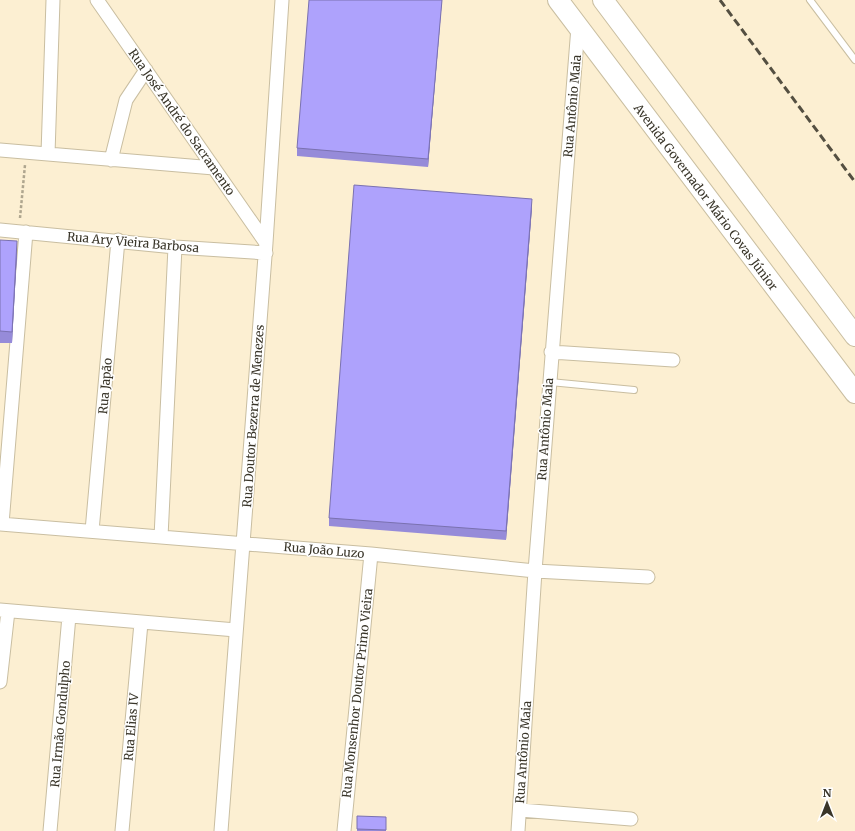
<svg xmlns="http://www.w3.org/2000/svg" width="855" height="831" viewBox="0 0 855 831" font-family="Merriweather,serif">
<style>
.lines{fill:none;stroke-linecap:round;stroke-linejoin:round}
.lane-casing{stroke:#c9bea1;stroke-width:8}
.street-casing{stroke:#c9bea1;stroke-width:15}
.primary-casing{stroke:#c9bea1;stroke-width:22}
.path{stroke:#afa68f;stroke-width:2.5;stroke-dasharray:3 2;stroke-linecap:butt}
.lane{stroke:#fff;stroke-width:6}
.street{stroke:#fff;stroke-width:13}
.primary{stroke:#fff;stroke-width:20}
.rail{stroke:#544f41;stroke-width:3;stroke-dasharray:8 4;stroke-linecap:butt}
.wall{fill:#968bd9}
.shaded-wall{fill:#7a71b0}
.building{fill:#aea2fc;stroke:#7a71b0}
.labels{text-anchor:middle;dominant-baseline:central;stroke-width:3;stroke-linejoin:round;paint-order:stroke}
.street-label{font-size:12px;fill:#393529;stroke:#fff}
</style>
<rect width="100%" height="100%" fill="#fcefd2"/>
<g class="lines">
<g class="lane-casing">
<path id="lane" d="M810 0 855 60
M550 382 634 390"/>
</g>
<g class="street-casing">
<path id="street" d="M97 0 266 243
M0 150 214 168
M48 154 53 0
M111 160 126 100 146 70
M0 230 175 247 266 253
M551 352 673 360
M0 524 371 554 535 571 648 577
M2 524 26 232
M92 531 118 240
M161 537 175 247
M0 610 236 630
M0 682 8 611
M520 810 631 819
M50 831 69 616
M122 831 141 623
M221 831 266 243 282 0
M344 831 371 554
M518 831 535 571 578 27"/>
</g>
<g class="primary-casing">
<path id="primary" d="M558 0 855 393
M603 0 855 336"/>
</g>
<path class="path" d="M20 218 25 165"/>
<use href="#lane" class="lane"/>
<use href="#street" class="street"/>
<use href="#primary" class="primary"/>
<path class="rail" d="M720 0 855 182"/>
</g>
<path class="wall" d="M442 0 428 167 297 156V148Z
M532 207 506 540 329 526V518Z
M0 240 17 253 12 343H0Z
M386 817V831H357V829Z"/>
<path class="shaded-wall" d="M442 0 428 167V159Z
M532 199V207L506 540V531Z
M17 241V253L12 343V332Z"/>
<path class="building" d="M309 0H442L428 159 297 148Z
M354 185 532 199 506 531 329 518Z
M0 240 17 241 12 332 0 331Z
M357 816 386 817V830L357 829Z"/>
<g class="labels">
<g class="street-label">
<text transform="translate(572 106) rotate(-85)">Rua Antônio Maia</text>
<text transform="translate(182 122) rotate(55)">Rua José André do Sacramento</text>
<text transform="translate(706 197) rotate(53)">Avenida Governador Mário Covas Júnior</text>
<text transform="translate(133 242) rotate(5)">Rua Ary Vieira Barbosa</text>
<text transform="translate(105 386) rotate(-85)">Rua Japão</text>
<text transform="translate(253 416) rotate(-86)">Rua Doutor Bezerra de Menezes</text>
<text transform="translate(545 429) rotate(-86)">Rua Antônio Maia</text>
<text transform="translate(324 550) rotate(5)">Rua João Luzo</text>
<text transform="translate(357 693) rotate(-84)">Rua Monsenhor Doutor Primo Vieira</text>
<text transform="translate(60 724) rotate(-85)">Rua Irmão Gondulpho</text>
<text transform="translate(131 727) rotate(-85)">Rua Elias IV</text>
<text transform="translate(523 752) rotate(-86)">Rua Antônio Maia</text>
</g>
</g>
<g transform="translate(827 803)" stroke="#ffffff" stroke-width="3" paint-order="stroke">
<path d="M0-3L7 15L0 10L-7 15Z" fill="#393529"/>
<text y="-6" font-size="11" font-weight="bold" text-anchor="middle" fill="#393529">N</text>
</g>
</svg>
